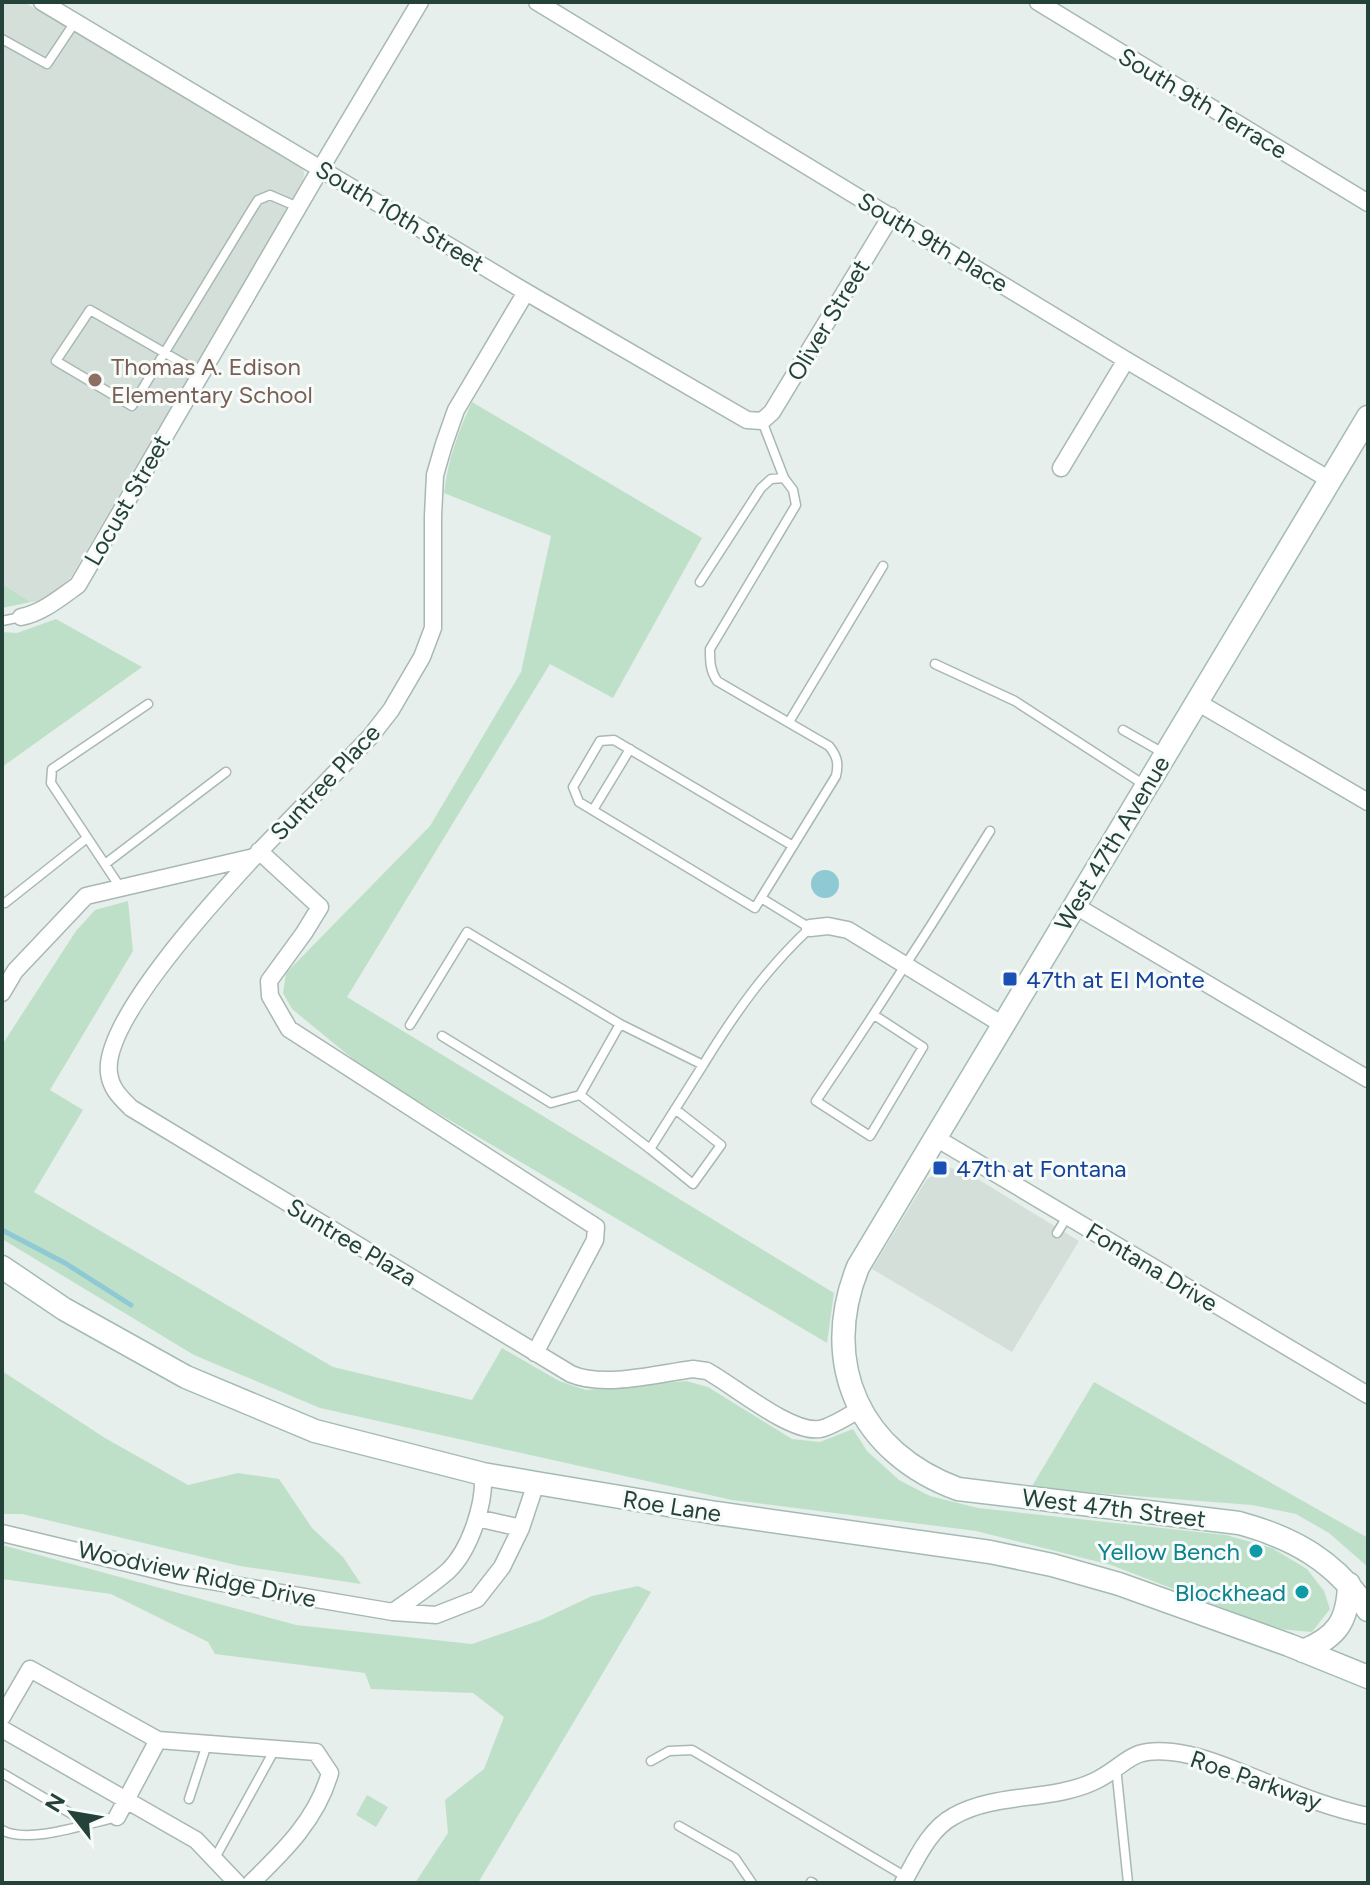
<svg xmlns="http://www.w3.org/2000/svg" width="1370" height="1885" viewBox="0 0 1370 1885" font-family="Figtree,sans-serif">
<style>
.built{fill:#d4dfda}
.green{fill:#bfe0c8}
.water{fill:#8ec9d4}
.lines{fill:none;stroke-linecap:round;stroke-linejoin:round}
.stream{stroke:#8ec9d4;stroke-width:5}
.lane-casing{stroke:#a8b8b2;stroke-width:11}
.street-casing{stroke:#a8b8b2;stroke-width:19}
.secondary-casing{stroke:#a4bbb3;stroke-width:25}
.lane{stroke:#fff;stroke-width:8}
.street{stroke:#fff;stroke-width:16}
.secondary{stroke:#fff;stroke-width:22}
.education-dot{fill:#8d6e63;stroke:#f7fbf9;stroke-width:3}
.transit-dot{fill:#1a4fb4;stroke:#f7fbf9;stroke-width:3}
.culture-dot{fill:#0f9aa8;stroke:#f7fbf9;stroke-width:3}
.labels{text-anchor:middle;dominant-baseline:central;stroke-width:6;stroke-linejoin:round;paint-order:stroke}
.street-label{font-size:24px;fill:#24423a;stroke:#f7fbf9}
.education-label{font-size:24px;fill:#785e54;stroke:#f7fbf9;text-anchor:start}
.transit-label{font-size:24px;fill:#164399;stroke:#f7fbf9;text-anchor:start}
.culture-label{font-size:24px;fill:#0d838f;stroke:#f7fbf9;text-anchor:end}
</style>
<rect width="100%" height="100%" fill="#e6efeb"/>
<path class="built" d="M2 2H24L301 166 304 172 303 183 71 577 46 600 31 602 2 584Z
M948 1167 968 1173 1079 1241 1012 1352 872 1269 927 1179Z"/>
<path class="green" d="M472 402 702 538 613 698 550 664 347 997 834 1293 827 1343 370 1073 292 1009 283 993 286 973 430 826 521 672 551 536 444 493C448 460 458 432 472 402Z
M2 584 31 602 2 608Z
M56 619 142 667 2 767V632L17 633Z
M128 901 133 951 50 1090 83 1110 34 1192 333 1367 472 1400 502 1348 559 1381 586 1390 686 1381 708 1387 792 1439 820 1442 853 1429 867 1451 899 1480 930 1496 978 1508 1226 1535 1272 1548 1307 1569 1324 1591 1330 1609 1312 1632 1278 1629 1111 1565 976 1531 732 1500 320 1408 194 1355 2 1239V1045L76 931 95 910Z
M2 1371 105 1438 188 1485 238 1473 279 1479 312 1528 343 1557 361 1584 240 1566 22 1514H2Z
M1094 1382 1368 1538V1567L1329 1533 1296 1514 1252 1505 1031 1488Z
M2 1545 296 1625 472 1644 541 1620 592 1596 638 1586 651 1592 478 1883H415L448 1833 445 1800 484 1769 504 1717 473 1693 371 1689 365 1673 215 1654 208 1642 111 1594 2 1579Z
M367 1795 388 1807 376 1827 356 1815Z"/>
<path class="water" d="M811 884a14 14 0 1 1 28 0a14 14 0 1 1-28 0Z"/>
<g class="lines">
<path class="stream" d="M2 1230 65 1263 131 1305"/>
<g class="lane-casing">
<path id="lane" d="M2 39 47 64 75 22
M200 373 90 310 56 361 132 406 251 211 258 200 270 195 298 207
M762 421 784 478
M2 621 21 617
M935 664 1015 701 1146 786
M789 722 883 566
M1123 730 1165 754
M593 810 630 749
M105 864 226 772
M120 887 51 783 52 769 148 704
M761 898 755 908 579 802 573 787 600 741 614 740 793 846
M5 903 87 838
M874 1015 923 1047 870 1136 816 1101C876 1012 934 922 990 831
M410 1025 467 932 620 1024 703 1065C735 1013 765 970 810 928L761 898 836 776C839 763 837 756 829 746L717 681C710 670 710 662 710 649L796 505 793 490 784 478 771 479 761 488 700 582
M442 1036 551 1103 580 1095 620 1024
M580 1095 650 1149 703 1065
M650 1149 693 1184 721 1145 675 1109
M1057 1233 1067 1217
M651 1761 669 1751 692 1750 906 1877
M1116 1767 1128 1883
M2 1773 87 1823
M189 1799 207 1744
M679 1826 735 1858 752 1883
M2 1830C28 1845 89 1823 117 1817
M215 1858 275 1749
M811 1882 813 1883"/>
</g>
<g class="street-casing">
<path id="street" d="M42 2 526 292 747 420 762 421 772 412 891 216
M537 2 1126 360 1330 480
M1038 2 1368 203
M1061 468 1126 360
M21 617C42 613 60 598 78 585L321 168 420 2
M1197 702 1368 802
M259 851 320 907 304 933 269 981 270 996 289 1029 596 1227 595 1240 535 1353
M254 857C218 896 102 1021 109 1073 111 1089 120 1097 131 1108L571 1374C604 1388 656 1374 693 1369L707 1371C733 1385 791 1434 820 1429 833 1426 848 1416 860 1409
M1074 905 1368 1079
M810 928 828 926 848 930 1003 1025
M2 993 15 971 86 896 254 857 370 737 391 710 422 657 433 628V516L435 475 444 444 456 410 526 292
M936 1138 1368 1395
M477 1518 521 1528
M2 1533 181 1576 393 1612 436 1615 477 1599 502 1567 521 1528 536 1483
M393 1612C411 1599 431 1586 448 1571 470 1550 485 1504 483 1474
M2 1717 30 1669 158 1740 117 1817
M2 1729 196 1840 237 1883
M158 1740 316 1752 330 1773C317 1819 284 1851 251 1883
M903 1883C916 1860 929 1829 954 1816 996 1792 1051 1802 1095 1781 1128 1765 1128 1747 1172 1752 1200 1755 1227 1767 1253 1777 1291 1792 1328 1808 1368 1816"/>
</g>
<g class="secondary-casing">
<path id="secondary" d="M1368 417 858 1267C819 1364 860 1453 958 1489L1239 1523C1294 1538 1335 1561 1368 1610
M2 1267 64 1309 186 1377 315 1431 483 1474 536 1483 716 1513 990 1552 1052 1565 1119 1584 1289 1645 1368 1677
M1303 1651C1337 1637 1348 1621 1349 1584"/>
</g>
<use href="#lane" class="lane"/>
<use href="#street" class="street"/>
<use href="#secondary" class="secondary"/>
</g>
<circle class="education-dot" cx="95" cy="380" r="8"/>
<g class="transit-dot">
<rect x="1002" y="971" width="16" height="16" rx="4"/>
<rect x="932" y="1160" width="16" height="16" rx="4"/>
</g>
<g class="culture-dot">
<circle cx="1256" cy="1551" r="8"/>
<circle cx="1302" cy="1592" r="8"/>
</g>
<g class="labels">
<g class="street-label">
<text transform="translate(1203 103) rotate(31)">South 9th Terrace</text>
<text transform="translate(400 216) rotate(31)">South 10th Street</text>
<text transform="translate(933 242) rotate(31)">South 9th Place</text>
<text transform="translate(828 320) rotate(-59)">Oliver Street</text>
<text transform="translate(127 500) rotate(-60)">Locust Street</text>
<text transform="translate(325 782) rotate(-47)">Suntree Place</text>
<text transform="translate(1112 843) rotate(-59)">West 47th Avenue</text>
<text transform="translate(352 1242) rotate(31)">Suntree Plaza</text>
<text transform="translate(1152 1267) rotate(31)">Fontana Drive</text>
<text transform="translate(672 1506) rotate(9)">Roe Lane</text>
<text transform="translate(1114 1508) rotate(7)">West 47th Street</text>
<text transform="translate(197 1574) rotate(12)">Woodview Ridge Drive</text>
<text transform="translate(1256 1780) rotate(19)">Roe Parkway</text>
</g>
<g class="education-label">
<text x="111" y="366">Thomas A. Edison<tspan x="111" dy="28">Elementary School</tspan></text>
</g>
<g class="transit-label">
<text x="1026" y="979">47th at El Monte</text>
<text x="956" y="1168">47th at Fontana</text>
</g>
<g class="culture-label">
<text x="1240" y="1551">Yellow Bench</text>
<text x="1286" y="1592">Blockhead</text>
</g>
</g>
<rect width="1370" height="1885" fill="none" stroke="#24423a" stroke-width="8"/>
<g transform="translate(72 1813) rotate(301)" stroke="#f7fbf9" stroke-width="6" paint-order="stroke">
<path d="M0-6L14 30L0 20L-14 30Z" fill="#24423a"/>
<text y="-12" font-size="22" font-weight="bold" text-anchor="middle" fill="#24423a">N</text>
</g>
</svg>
